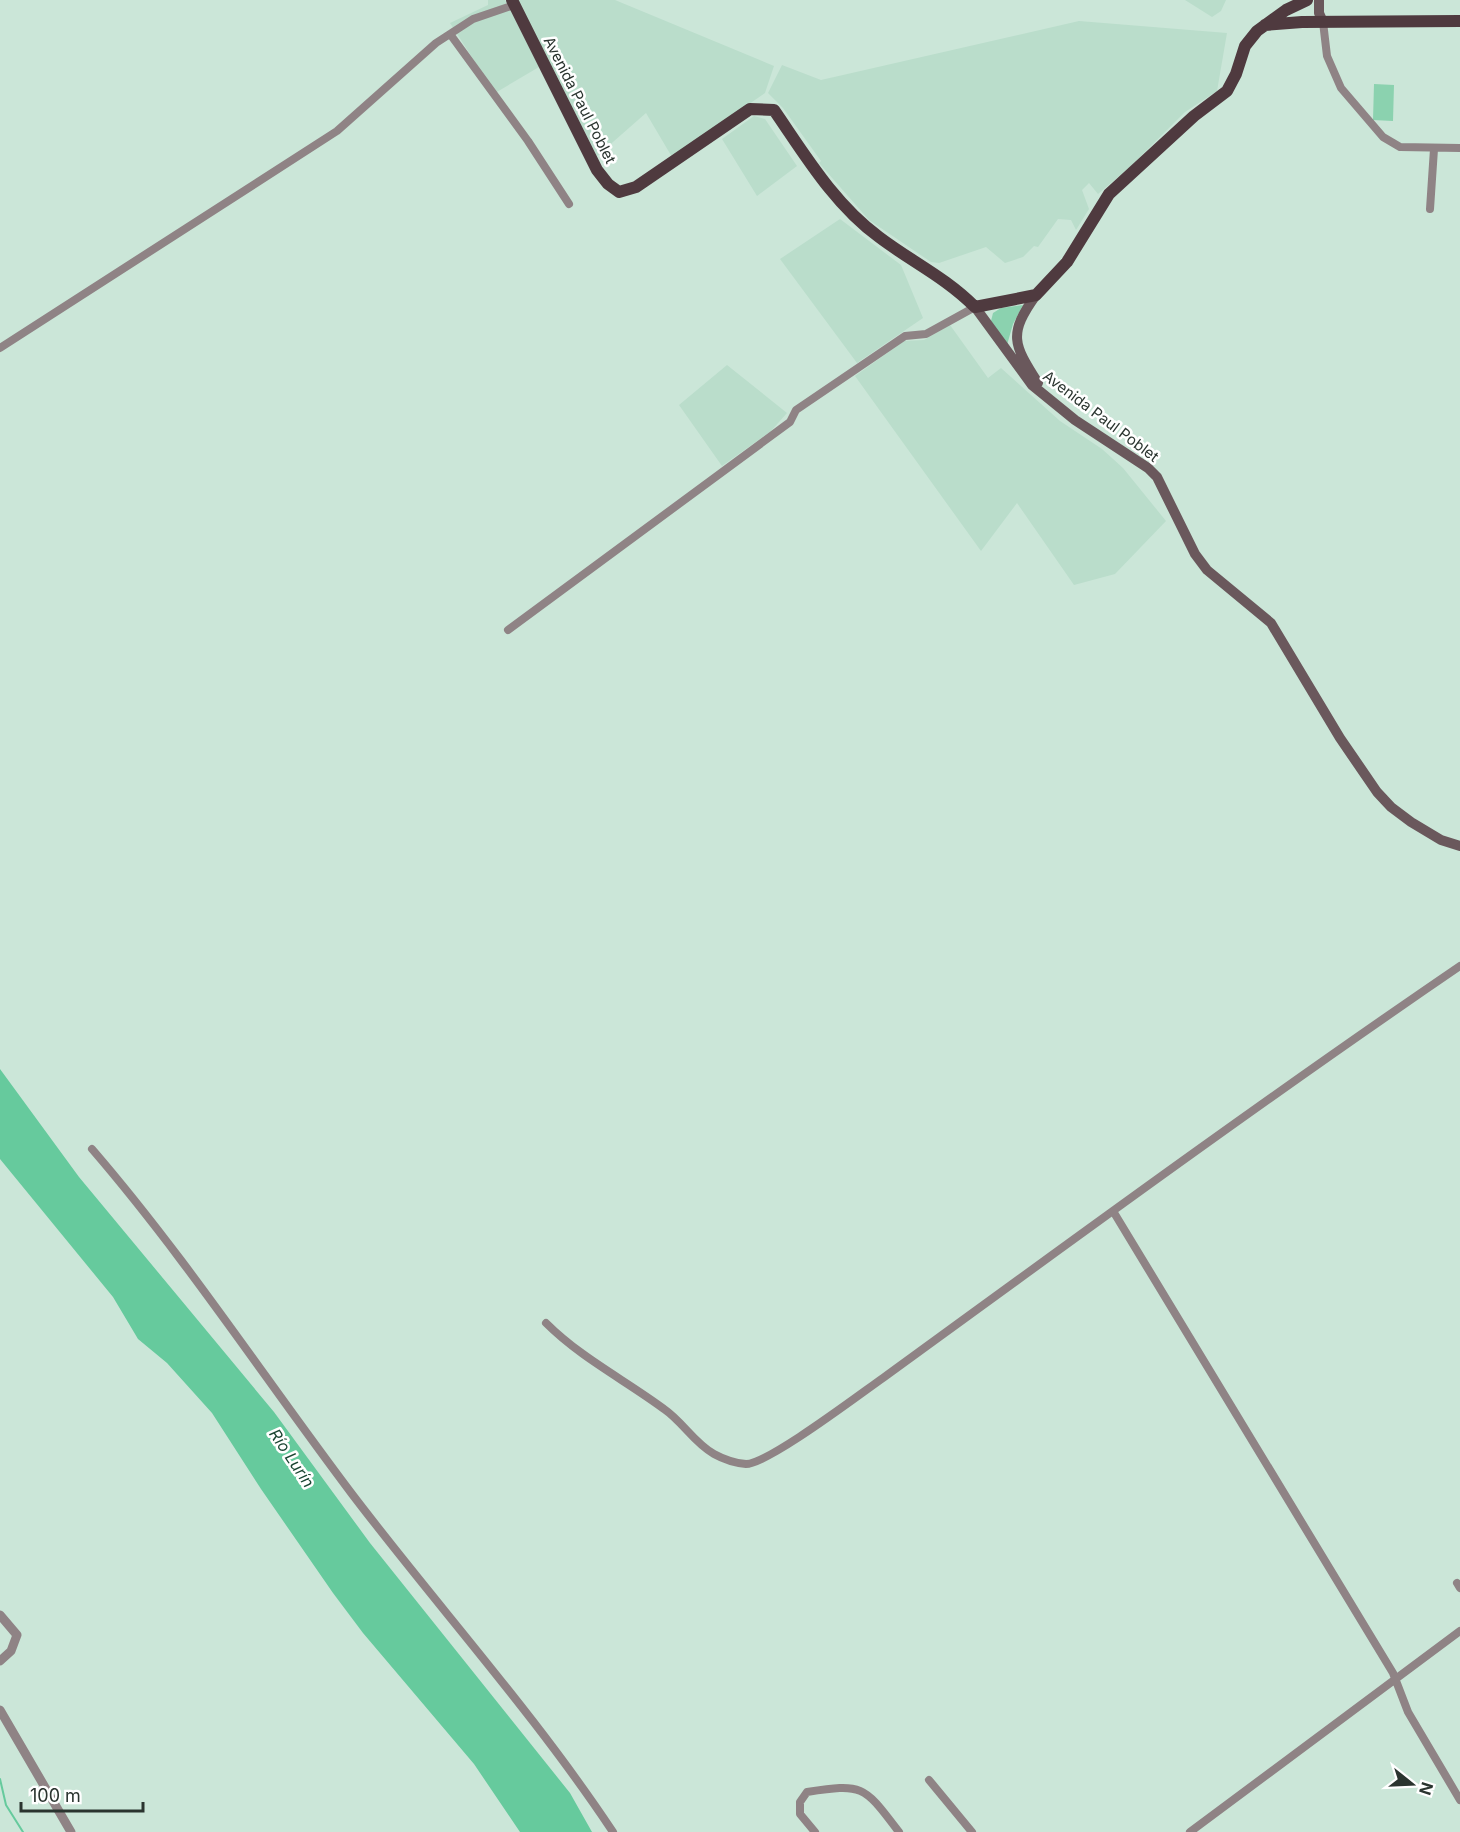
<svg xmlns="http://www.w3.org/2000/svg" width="1460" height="1832" viewBox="0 0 1460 1832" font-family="Inter,sans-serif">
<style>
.built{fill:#baddcb}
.green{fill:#8bd2af}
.water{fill:#66ca9d}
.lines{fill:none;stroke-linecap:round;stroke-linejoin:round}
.stream{stroke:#66ca9d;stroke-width:2}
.minor{stroke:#8f8385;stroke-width:8}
.tertiary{stroke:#8f8385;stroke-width:9}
.secondary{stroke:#6a585c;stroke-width:10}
.primary{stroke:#4f3a3f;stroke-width:12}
.labels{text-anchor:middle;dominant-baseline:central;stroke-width:5;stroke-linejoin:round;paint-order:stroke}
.street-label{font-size:15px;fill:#2a342f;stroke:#fff}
.water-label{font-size:16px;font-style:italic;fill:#1b4633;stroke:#fff}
</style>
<rect width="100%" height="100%" fill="#cbe6d8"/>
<path class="built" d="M488 0H505L539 67 495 93 450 23 488 5Z
M517 0H615L774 66 765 93 672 157 646 113 597 156Z
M1185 0H1226L1221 11 1212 17Z
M1079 21 1227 33 1217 91 1185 112 1131 166 1098 194 1089 183 1082 190 1089 209 1076 230 1071 220 1058 219 1038 247 1034 246 1023 257 1005 263 986 247 939 263 931 262 869 220 819 163 821 161 783 108 768 93 782 65 821 80Z
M754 116 765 119 797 166 757 196 722 139Z
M840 219 901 265 923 318 857 363 780 259Z
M950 325 988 378 1001 368 1060 421 1102 449 1123 468 1166 521 1115 574 1074 585 1017 503 981 551 855 376 904 341 924 340Z
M727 365 787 413 771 431 722 466 679 405Z"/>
<path class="green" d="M1374 84 1394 85 1393 121 1373 120Z
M1023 305 1013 324 1007 345 991 321 993 313 1001 308Z"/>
<path class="water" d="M0 1069 79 1177 274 1412 370 1543 570 1793 592 1832H520L474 1764 363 1633 333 1593 261 1489 212 1413 167 1363 138 1339 113 1297 0 1159Z"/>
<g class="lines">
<path class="stream" d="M0 1779 6 1805 23 1832"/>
<path class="minor" d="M1323 22 1327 56 1341 88 1383 137 1400 147 1460 148
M450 34 528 141 569 204
M1430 209 1434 149
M0 348 337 131 436 43 473 19 514 5
M508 630 790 422 796 410 905 336 926 334 975 307
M92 1149C186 1258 265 1379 352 1494 438 1607 534 1713 613 1832
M1113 1211 1393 1673 1408 1712 1460 1800
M546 1323C581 1358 625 1380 664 1409 683 1422 694 1443 714 1454 723 1459 735 1463 746 1464 768 1464 860 1394 883 1378 1074 1239 1265 1099 1460 966
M1457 1583 1460 1588
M929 1780 972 1832
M815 1832 800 1814V1802L807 1792C864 1783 864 1786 899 1832
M1190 1832 1460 1631"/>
<path class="tertiary" d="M0 1615 17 1635 11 1651 0 1661
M0 1710 71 1832"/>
<path class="secondary" d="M1319 0V13L1323 22
M1036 295C1008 334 1013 344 1038 383
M975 307 1032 385 1075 420 1148 468 1157 477 1195 554 1207 570 1271 623 1340 738 1377 792 1391 807 1411 822 1441 840 1460 846"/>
<path class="primary" d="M512 0 597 170 608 184 619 192 636 187 750 109 774 110C805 155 834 204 879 237 912 262 945 277 975 307L1036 295 1067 262 1109 194 1194 116 1227 91 1236 74 1245 46 1257 31 1286 10 1307 0
M1265 25 1302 22 1460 21"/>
</g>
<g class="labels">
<g class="street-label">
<text transform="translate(580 100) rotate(63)">Avenida Paul Poblet</text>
<text transform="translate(1101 416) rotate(37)">Avenida Paul Poblet</text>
</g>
<g class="water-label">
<text transform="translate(292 1458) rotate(56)">Río Lurín</text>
</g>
</g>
<g transform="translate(1412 1784) rotate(108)" stroke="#ffffff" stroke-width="4.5" paint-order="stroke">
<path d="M0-4.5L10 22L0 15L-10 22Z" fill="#2a342f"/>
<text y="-9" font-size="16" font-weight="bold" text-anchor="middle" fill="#2a342f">N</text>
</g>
<path d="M21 1802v9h122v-9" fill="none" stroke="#2a342f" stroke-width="3"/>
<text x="30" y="1802" font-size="18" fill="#2a342f" stroke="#ffffff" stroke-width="4.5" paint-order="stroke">100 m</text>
</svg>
